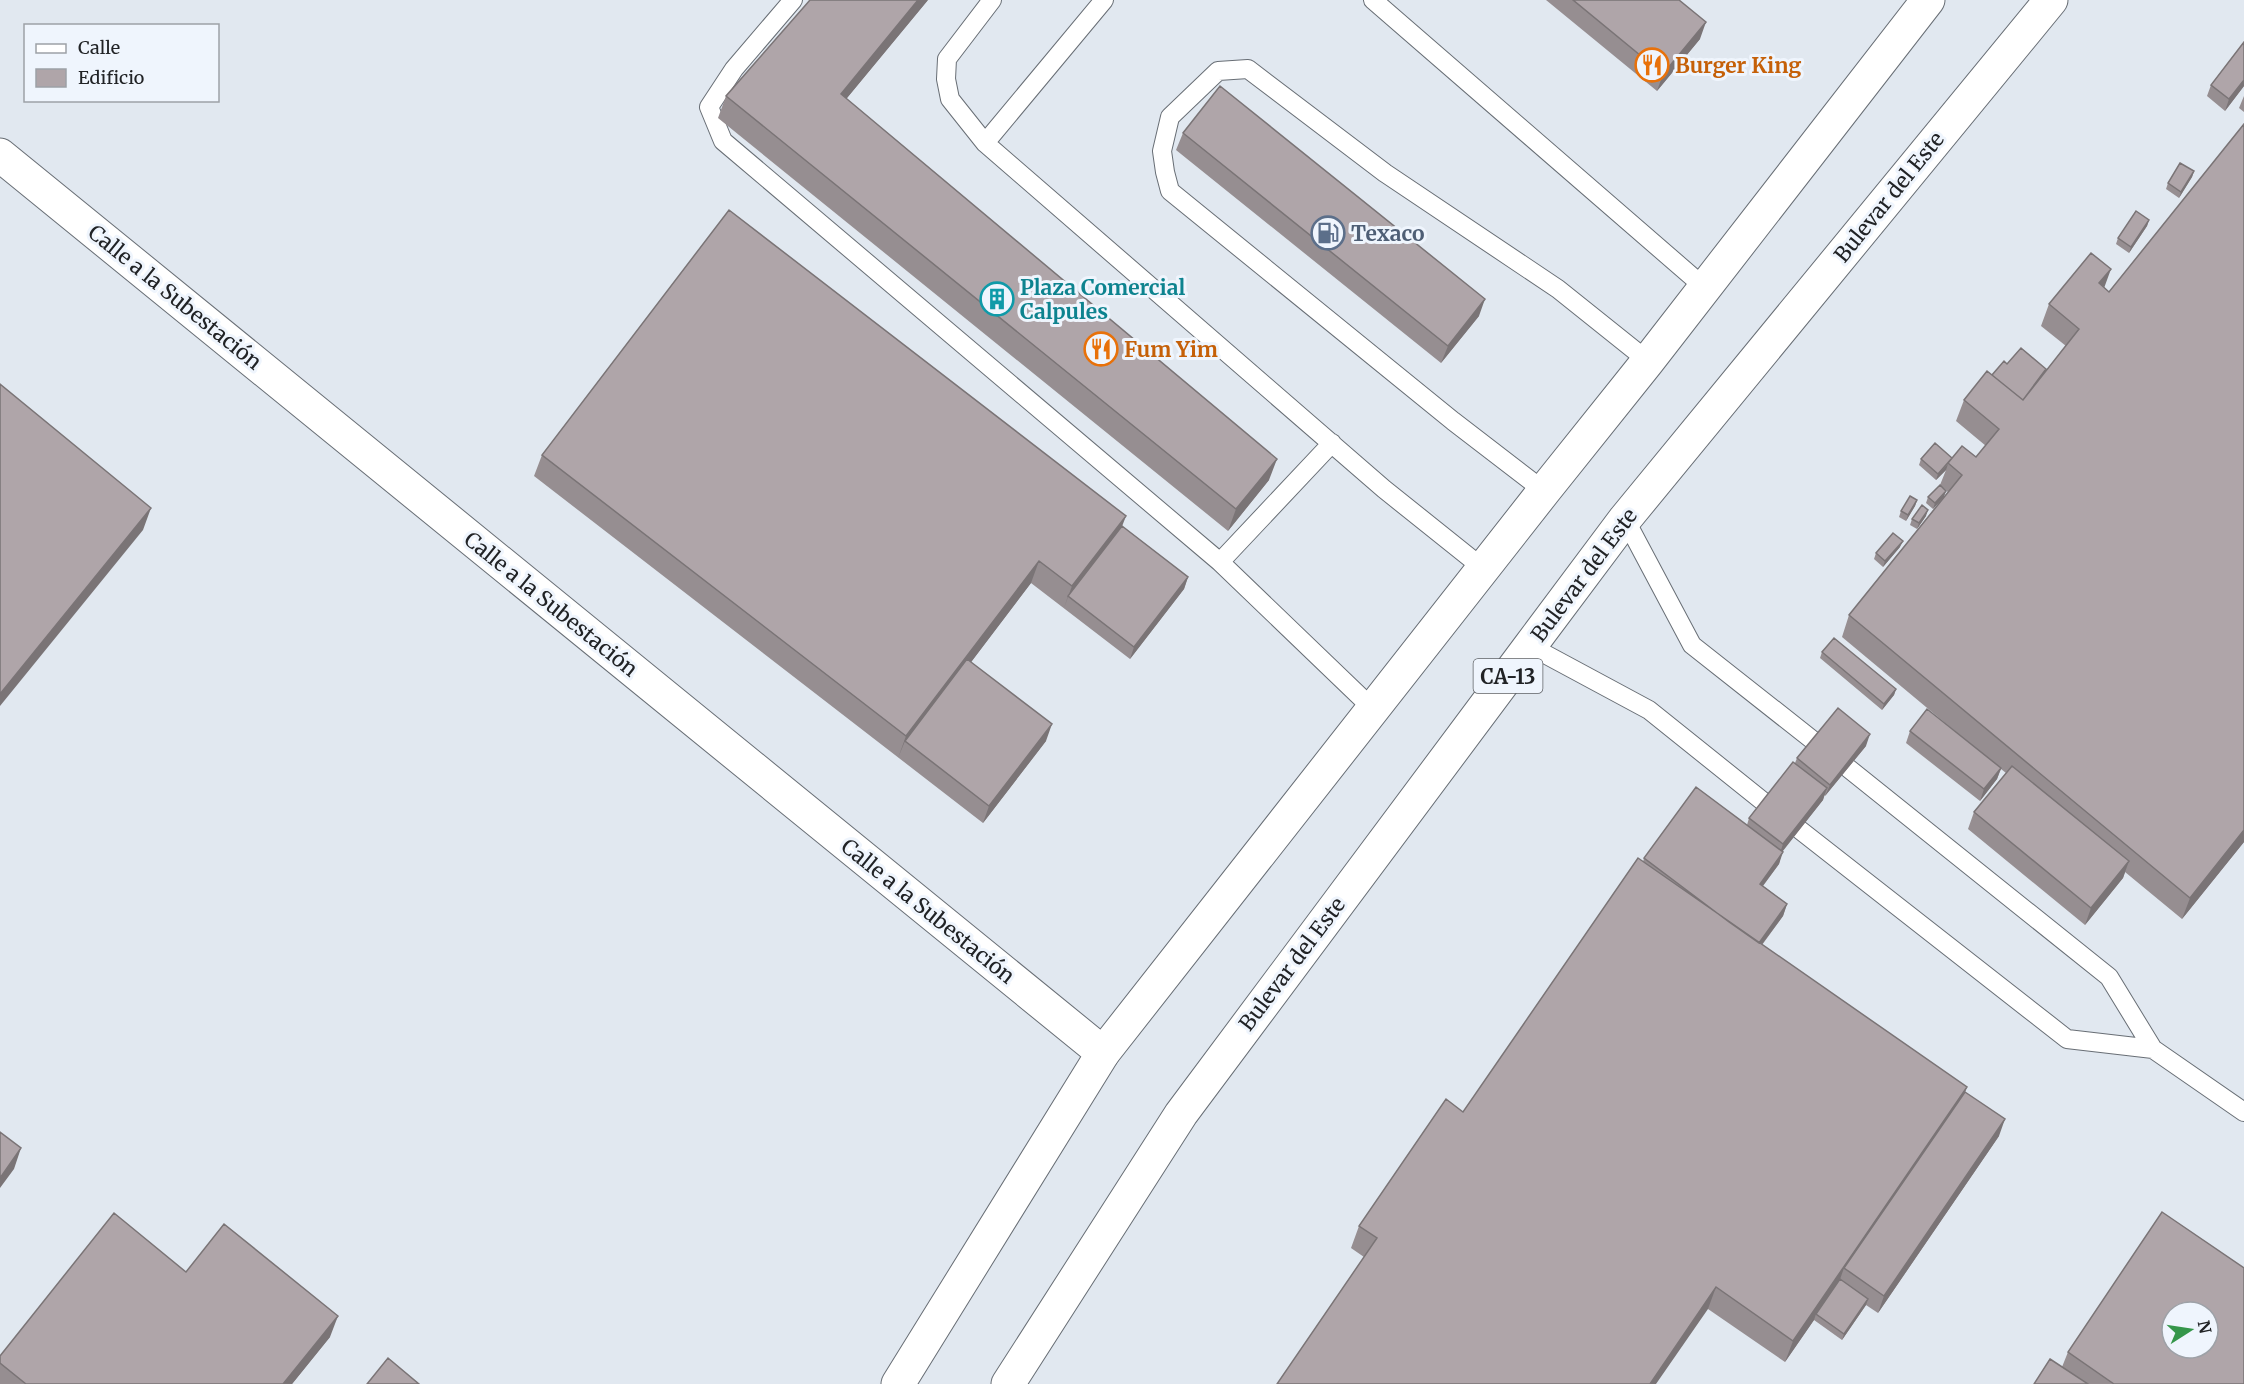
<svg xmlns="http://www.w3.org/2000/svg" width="2244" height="1384" viewBox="0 0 2244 1384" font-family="Merriweather,serif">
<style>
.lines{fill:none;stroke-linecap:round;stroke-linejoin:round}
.service-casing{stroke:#686e75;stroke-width:20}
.minor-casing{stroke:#686e75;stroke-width:35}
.trunk-casing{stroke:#686e75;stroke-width:35}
.service{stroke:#fff;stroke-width:18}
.minor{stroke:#fff;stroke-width:33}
.trunk{stroke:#fff;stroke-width:33}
.wall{fill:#968e91}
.shaded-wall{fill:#7a7476}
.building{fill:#afa5a9;stroke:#7a7476;stroke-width:1.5;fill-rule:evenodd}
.labels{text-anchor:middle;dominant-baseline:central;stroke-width:6;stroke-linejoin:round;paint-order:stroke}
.shield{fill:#eff5fd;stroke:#5f6266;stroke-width:1.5}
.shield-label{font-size:20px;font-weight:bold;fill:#212326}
.food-label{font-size:21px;font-weight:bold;fill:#c56008;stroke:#eff5fd;text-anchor:start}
.street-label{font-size:21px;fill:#212326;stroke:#eff5fd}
.service-label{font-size:21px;font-weight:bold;fill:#4e5e75;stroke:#eff5fd;text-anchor:start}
.culture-label{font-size:21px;font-weight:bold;fill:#0d838f;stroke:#eff5fd;text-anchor:start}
</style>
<rect width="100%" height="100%" fill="#e1e8f0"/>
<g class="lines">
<g class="service-casing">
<path id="service" d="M793 0 734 69 709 107 723 141 1220 562 1373 709
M992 0 947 59 946 79 950 99 985 143 1384 489 1484 569
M1373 0 1704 287
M985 143 1104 0
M1544 491 1453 421 1170 191 1165 172 1162 151 1170 117 1218 71 1248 69 1385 173 1558 289 1648 361
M1625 519 1692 645 1815 742
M1220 562 1332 443
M1530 646 1649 710 1765 803
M1848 768 2109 977 2153 1049 2244 1112
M1800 830 2067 1039 2153 1049"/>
</g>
<g class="minor-casing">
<path id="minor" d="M0 155 1103 1053"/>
</g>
<g class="trunk-casing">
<path id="trunk" d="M898 1384 1103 1053 1544 491 1648 361 1928 0
M1008 1384 1181 1114 1530 646 1625 519 2051 0"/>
</g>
<use href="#service" class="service"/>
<use href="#minor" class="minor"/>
<use href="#trunk" class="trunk"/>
</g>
<path class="wall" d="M928 0 846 99 1269 480 1228 531 718 118 726 96Z
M1546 0H1679L1700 39 1657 91Z
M2244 42V86L2225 111 2207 96 2211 85Z
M2244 96V112L2239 108Z
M2244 124V842L2182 919 2125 872 2123 878 2085 925 1968 829 1974 812 2006 773 2001 769 1997 779 1980 801 1906 743 1910 731 1968 742 1842 637 1849 615 1943 498 1933 509 1926 503 1928 497H1944L1948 492 1940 485 1946 470 1936 480 1919 465 1921 459 1976 457 1986 446 1956 421 1964 400 1992 375 2007 364 2045 372 2066 346 2041 326 2049 304 2104 287 2109 292Z
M1183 133 1479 316 1441 363 1176 150Z
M2194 171 2192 177 2179 198 2166 189 2168 183Z
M2149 220 2147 226 2129 253 2116 244 2118 238Z
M542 455 1122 526 1188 577 1184 589 1130 659 1031 583 971 662 1046 741 983 823 534 476Z
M1917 500 1915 506 1906 521 1899 517 1901 511Z
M1926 516 1917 529 1910 525 1912 519Z
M1900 547 1883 567 1874 559 1876 553Z
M1822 652 1896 689 1894 695 1882 710 1820 658Z
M1866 746 1825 796 1824 795 1823 800 1782 851 1779 864 1763 886 1787 904 1783 916 1762 945 1965 1092 1999 1136 1878 1313 1866 1305 1842 1340 1814 1320 1785 1362 1708 1309 1364 1257 1351 1248 1359 1226 1463 1112 1643 862 1644 858 1747 825 1749 818 1795 763 1797 758Z
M186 1272 330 1337 292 1384H0V1356Z
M2068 1352 2244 1384H2034L2062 1367Z"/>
<path class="shaded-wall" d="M918 0H928L833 115 841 94Z
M1706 22 1700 39 1657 91 1663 74Z
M2244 80V86L2225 111 2229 99Z
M2194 171 2192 177 2179 198 2181 192Z
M2149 220 2147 226 2129 253 2131 247Z
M2111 269 2103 291 2099 283Z
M1485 299 1479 316 1441 363 1448 346Z
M1277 459 1269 480 1228 531 1236 509Z
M1948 464 1946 470 1936 480 1938 474Z
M1946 491 1944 497 1933 509 1935 503Z
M1917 500 1915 506 1906 521 1908 515Z
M151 508 143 530 0 706V694Z
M1928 510 1926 516 1917 529 1919 523Z
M1126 516 1118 537 1068 596 1064 608 1072 586Z
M1903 541 1900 547 1883 567 1885 561Z
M1039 561 1031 583 909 744 905 741 898 758 906 736Z
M1188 577 1184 589 1130 659 1134 647Z
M1896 689 1894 695 1882 710 1884 704Z
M1052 724 1046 741 983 823 989 806Z
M1870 734 1866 746 1825 796 1830 785Z
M2001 768 1997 779 1980 801 1984 789Z
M1827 788 1823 800 1779 856 1783 844Z
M2244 830V842L2182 919 2190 898Z
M1783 852 1779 864 1756 895 1760 884Z
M2129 861 2123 878 2085 925 2091 908Z
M1787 904 1783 916 1754 955 1758 944Z
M1967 1087 1959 1109 1844 1268 1838 1285 1816 1314 1814 1320 1785 1362 1793 1341Z
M2005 1119 1999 1136 1878 1313 1884 1296Z
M21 1148 14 1169 0 1188V1178Z
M1716 1287 1708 1309 1656 1384H1650Z
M1868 1299 1866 1305 1842 1340 1844 1334Z
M338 1316 330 1337 292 1384H283Z"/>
<path class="building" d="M810 0H918L841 94 1277 459 1236 509 726 96Z
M1573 0H1679L1706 22 1663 74Z
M2244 42V80L2229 99 2211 85Z
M1220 86 1485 299 1448 346 1183 133Z
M2244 124V830L2190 898 1849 615 1962 475 1948 463 1962 446 1976 457 1999 429 1964 400 1987 371 2023 400 2079 329 2049 304 2091 253 2111 269 2099 283 2109 292Z
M2180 163 2194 171 2181 192 2168 183Z
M729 210 1126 516 1072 586 1039 561 906 736 542 455Z
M2136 211 2149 220 2131 247 2118 238Z
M2021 348 2046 369 2023 400 1992 375 2004 361 2007 364Z
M0 384 151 508 0 694Z
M1935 443 1952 458 1938 474 1921 459Z
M1940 485 1946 491 1935 503 1928 497Z
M1910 496 1917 500 1908 515 1901 511Z
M1922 505 1928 510 1919 523 1912 519Z
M1122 526 1188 577 1134 647 1068 596Z
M1893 533 1903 541 1885 561 1876 553Z
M1834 638 1896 689 1884 704 1822 652Z
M967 659 1052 724 989 806 905 741Z
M1838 708 1870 734 1830 785 1797 758Z
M1927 709 2001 768 1984 789 1910 731Z
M1793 762 1827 788 1783 844 1749 818Z
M2012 766 2129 861 2091 908 1974 812Z
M1696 787 1783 852 1760 884 1787 904 1759 943 1729 922 1644 858Z
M1638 858 1967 1087 1793 1341 1716 1287 1650 1384H1277L1377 1238 1359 1226 1446 1099 1463 1112Z
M1965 1092 2005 1119 1884 1296 1844 1268Z
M0 1132 21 1148 0 1178Z
M2162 1212 2244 1268V1384H2114L2068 1352ZM2172 1312H2208V1348H2172Z
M114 1213 186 1272 224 1224 338 1316 283 1384H26L0 1363V1356Z
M1840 1279 1868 1299 1844 1334 1816 1314Z
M388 1358 419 1384H367Z
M2050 1359 2088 1384H2034Z"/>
<defs>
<g id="restaurant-ring" transform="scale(1.725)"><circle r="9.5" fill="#eff5fd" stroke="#e8710a" stroke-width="1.5"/><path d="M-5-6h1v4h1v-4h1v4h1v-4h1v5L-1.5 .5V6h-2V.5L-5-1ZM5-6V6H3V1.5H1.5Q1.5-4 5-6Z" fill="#e8710a"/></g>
<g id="fuel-ring" transform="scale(1.725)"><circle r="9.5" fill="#eff5fd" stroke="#5c6f8a" stroke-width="1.5"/><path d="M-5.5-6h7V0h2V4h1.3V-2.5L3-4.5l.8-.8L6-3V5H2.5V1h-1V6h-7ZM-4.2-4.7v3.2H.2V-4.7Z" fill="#5c6f8a"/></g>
<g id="building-ring" transform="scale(1.725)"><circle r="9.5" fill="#eff5fd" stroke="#0f9aa8" stroke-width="1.5"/><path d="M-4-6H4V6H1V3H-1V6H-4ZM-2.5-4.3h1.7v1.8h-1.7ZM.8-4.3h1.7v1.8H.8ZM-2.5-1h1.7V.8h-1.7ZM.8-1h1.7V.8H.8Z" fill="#0f9aa8"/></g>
</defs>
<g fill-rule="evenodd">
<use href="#restaurant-ring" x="1652" y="65"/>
<use href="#fuel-ring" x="1328" y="233"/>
<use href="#building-ring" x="997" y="299"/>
<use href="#restaurant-ring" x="1101" y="349"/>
</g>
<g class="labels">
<rect class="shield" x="1473.5" y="659" width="69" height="34" rx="4.5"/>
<g class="shield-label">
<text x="1508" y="676">CA-13</text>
</g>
<g class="food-label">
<text x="1675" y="65">Burger King</text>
<text x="1124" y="349">Fum Yim</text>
</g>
<g class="street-label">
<text transform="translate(1889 197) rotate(-51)">Bulevar del Este</text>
<text transform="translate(175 297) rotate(39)">Calle a la Subestación</text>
<text transform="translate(1584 575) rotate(-53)">Bulevar del Este</text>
<text transform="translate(551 604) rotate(39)">Calle a la Subestación</text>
<text transform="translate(928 911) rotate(39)">Calle a la Subestación</text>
<text transform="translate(1292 964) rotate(-53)">Bulevar del Este</text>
</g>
<g class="service-label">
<text x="1351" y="233">Texaco</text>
</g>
<g class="culture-label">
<text x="1020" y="287">Plaza Comercial<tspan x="1020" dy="24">Calpules</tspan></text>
</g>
</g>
<rect x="24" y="24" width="195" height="78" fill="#eff5fd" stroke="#9da1a7" stroke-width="1.5"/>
<rect x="36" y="44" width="30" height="9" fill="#ffffff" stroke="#9da1a7" stroke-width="1.5"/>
<text x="78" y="54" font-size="18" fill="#212326">Calle</text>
<rect x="36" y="69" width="30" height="18" fill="#afa5a9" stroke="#9da1a7" stroke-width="1.5"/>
<text x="78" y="84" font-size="18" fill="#212326">Edificio</text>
<g transform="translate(2190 1330) rotate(78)"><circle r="28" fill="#eff5fd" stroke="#9da1a7" stroke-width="1.5"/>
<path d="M0-4.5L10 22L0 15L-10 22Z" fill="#35964a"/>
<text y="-9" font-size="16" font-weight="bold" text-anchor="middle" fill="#212326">N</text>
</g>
</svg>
